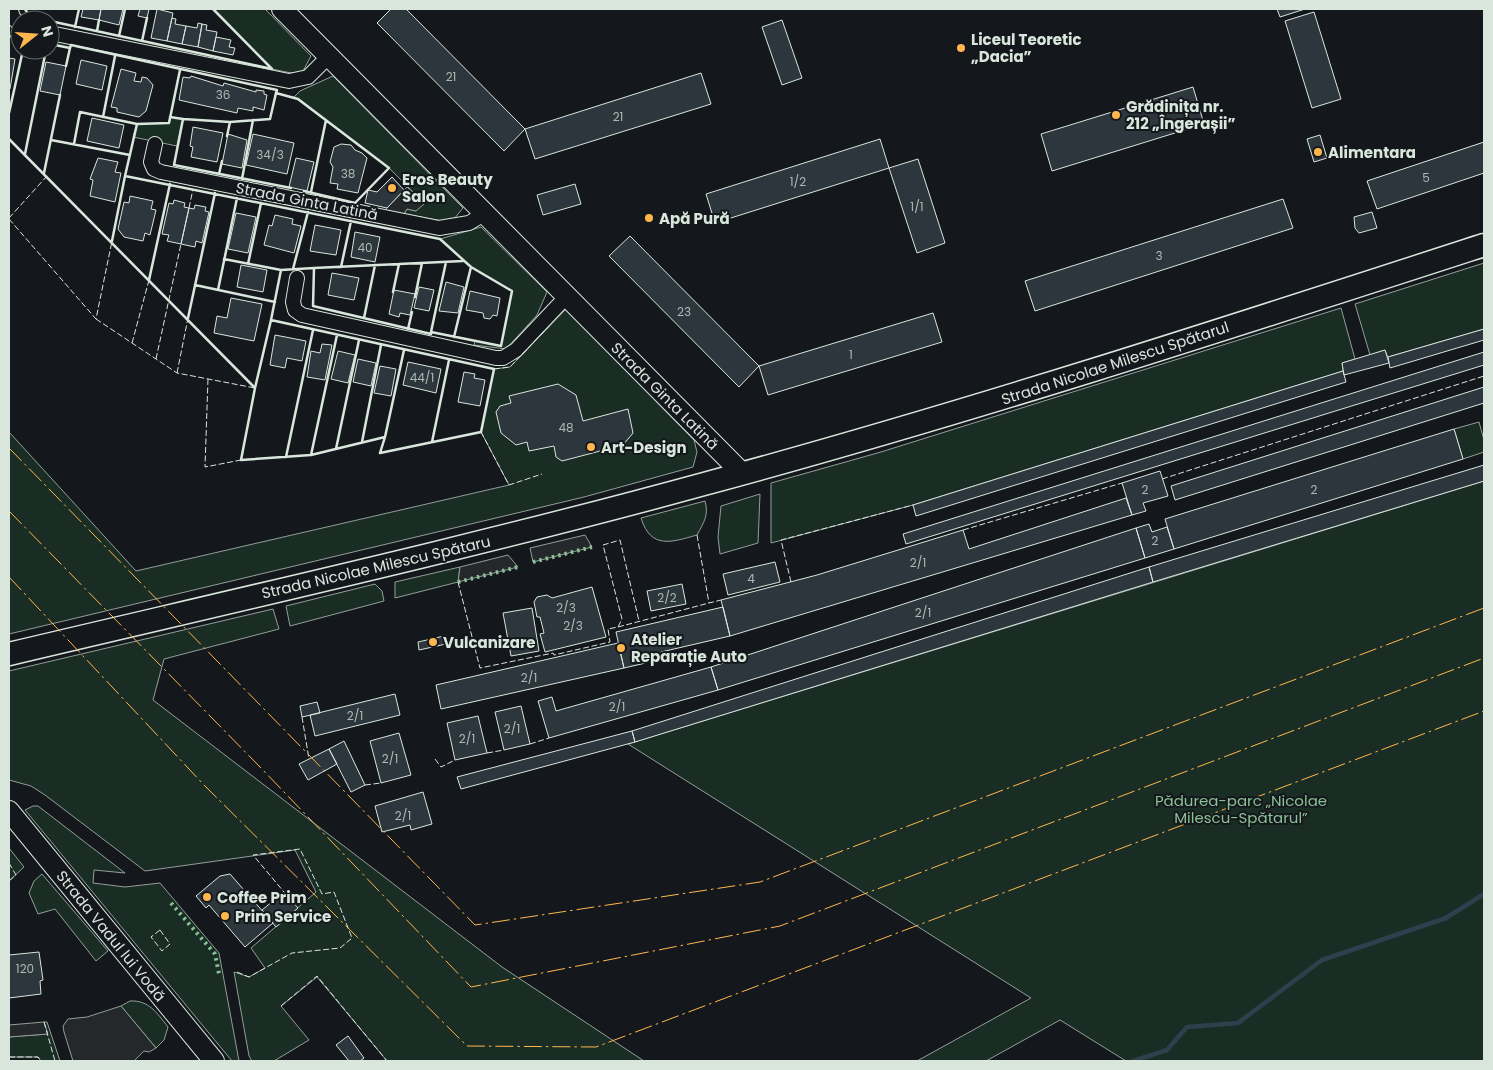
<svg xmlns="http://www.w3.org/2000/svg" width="1493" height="1070" viewBox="0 0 1493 1070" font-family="Poppins,sans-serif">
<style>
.green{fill:#1a2d24;stroke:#939e99}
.parking{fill:#24282b;stroke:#939e99}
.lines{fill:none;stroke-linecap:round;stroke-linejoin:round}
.stream{stroke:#2f3f4d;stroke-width:4.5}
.building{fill:#2c363c;stroke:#d8e6dc}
.street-casing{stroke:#d8e6dc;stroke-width:16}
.secondary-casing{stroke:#d8e6dc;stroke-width:22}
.primary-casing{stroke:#d8e6dc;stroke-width:25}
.street{stroke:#14181c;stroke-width:14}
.secondary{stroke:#14181c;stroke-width:20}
.primary{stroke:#14181c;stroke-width:22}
.hedge{stroke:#8ac095;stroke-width:4;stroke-dasharray:2.5 4;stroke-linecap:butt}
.fence{stroke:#d8e6dc;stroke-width:1;stroke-dasharray:6 2.5;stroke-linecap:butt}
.wall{stroke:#d8e6dc;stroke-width:2.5}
.power{stroke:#ffb74d;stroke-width:1;stroke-dasharray:18 4 2.5 4;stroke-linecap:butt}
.poi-dot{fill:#ffb74d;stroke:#14181c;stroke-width:2}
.labels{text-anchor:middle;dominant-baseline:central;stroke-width:4;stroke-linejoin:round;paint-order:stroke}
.number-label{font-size:12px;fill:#adbab4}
.poi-label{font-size:15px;font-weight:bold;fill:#d8e6dc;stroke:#14181c;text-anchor:start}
.street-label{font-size:15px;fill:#d8e6dc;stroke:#14181c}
.park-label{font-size:15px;fill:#8ac095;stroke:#14181c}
</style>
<rect width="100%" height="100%" fill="#14181c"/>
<path class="green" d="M213 9H265L311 56 303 71 296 74 272 69Z
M333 76 463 208 454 219 448 222 404 214 407 209 416 211 424 203 389 168 294 97 300 91Z
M170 117 183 119 177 146 133 137 137 124 168 123Z
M481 227 547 292 537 315 506 349 474 345 475 341 501 346 512 291 471 267 440 239Z
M1484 263V329L1388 357 1385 350 1370 355 1355 304Z
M1341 308 1355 359 1342 363 1343 371 913 505 771 543V483L881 452Z
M566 309 694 440 697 452 693 467 584 497 9 634V432L136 571 509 485 481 432 494 369 510 367Z
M1479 422 1484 440V452L1463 459 1454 429Z
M1484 481V1061H1126L1060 1020 986 1061H917L1031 998 628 744Z
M760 494 758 543 720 554 718 537 721 506Z
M705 501C709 515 704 522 697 535 672 542 651 550 641 518Z
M460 567 458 582 395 598V582Z
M375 584 382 591 384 601 290 626 286 606Z
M273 609 279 629 164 659 153 700 502 967 644 1061H387L317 977 281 1006 309 1040 274 1061H252L249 1056 234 972 249 977 265 968 251 948 316 892 295 850 145 871 45 795 31 786 9 780V671Z
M33 806H38L125 873 94 870 93 883 125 887 160 883 219 953 239 1061H232L25 810Z
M9 848 24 867 9 881Z
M42 874 108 951 96 961 55 909 38 914 29 893 34 881Z
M130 1001C149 1000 157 1013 168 1027L164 1040 156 1048 121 1006Z
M44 1022H47L60 1061H41L38 1057H9V1037L47 1034Z"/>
<path class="parking" d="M407 187 424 204 416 211 407 209 404 214 385 210Z
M585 535 592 547 533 562 530 548Z
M508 555 518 567 458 582 460 567Z
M121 1006 156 1048 149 1052 144 1051 134 1061H73L64 1032 63 1026 68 1019 87 1017Z
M44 1022 48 1034 9 1037V1025Z"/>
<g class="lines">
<path class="stream" d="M1133 1061 1167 1050 1187 1027 1238 1023 1322 960 1446 918 1484 894"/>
</g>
<path class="building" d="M83 9H101L99 20 81 17Z
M101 9H123L119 25 99 20Z
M140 9H149L147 18 138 16Z
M157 9 173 13 167 41 151 38Z
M391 9H406L525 129 504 151 377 23Z
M1277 9H1305L1280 17Z
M1314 12 1341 99 1312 108 1285 21Z
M172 18 176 19 175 24 186 26 182 44 167 41Z
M782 20 802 78 782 85 762 27Z
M198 23 202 24 198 47 182 44 186 26 197 28Z
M202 24 207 25 206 30 217 32 213 51 198 47Z
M216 37 231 40 229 47 235 48 233 55 213 51Z
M9 58 15 59 10 89H9Z
M81 60 107 66 102 90 76 84Z
M46 62 66 66 60 95 40 91Z
M121 69 136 73 134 81 141 82 142 77 147 78 153 85 146 111 139 117 117 112V108L111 107Z
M701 73 711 104 535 159 525 129Z
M191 76 223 86 224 83 256 92V90L264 91V94L267 95 264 110 253 107V111L238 108 237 113 179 100 183 77 190 78Z
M1193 87 1204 124 1052 171 1041 134Z
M92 118 124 125 119 148 87 141Z
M193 127 223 133 217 162 191 157 193 147 190 146Z
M228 134 247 140 242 168 222 164Z
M253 134 294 143 287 174 246 165Z
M1320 135 1327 158 1314 162 1307 139Z
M880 139 889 168 715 223 706 194Z
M1484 142V173L1377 209 1367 181Z
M341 144 351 145 355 150 362 153 367 158 358 193 337 189 338 184 330 183 333 167 330 162 334 147Z
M98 158 118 162 115 172 121 173 115 202 90 196 93 180 90 179Z
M296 158 314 162 307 191 289 187Z
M918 159 945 243 917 253 889 168Z
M392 177 404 190 387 208 365 203 368 190 377 192Z
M575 184 581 204 543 215 537 195Z
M130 196 153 201 151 209 156 210 150 235 145 233 143 241 124 237 118 229 124 202 129 203Z
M1283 199 1293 228 1035 311 1025 281Z
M174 200 185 203 184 207 189 208 181 244 167 241 169 235 162 234 169 203 173 204Z
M195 205 206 207 205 211 209 212 202 243 196 241 195 247 181 244 189 208 194 209Z
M1372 212 1377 228 1359 233 1355 228 1354 217Z
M236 213 256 217 248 253 228 249Z
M275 215 293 219 292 224 301 226 294 253 264 245 269 225 272 226Z
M315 225 341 230 336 255 310 251Z
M355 232 380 237 375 262 351 257Z
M630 236 759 366 739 387 609 256Z
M241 265 267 270 263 292 237 287Z
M332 273 359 278 354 300 328 295Z
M446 282 464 287 458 313 439 311Z
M419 287 434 290 429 311 414 308Z
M394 290 415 294 410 315 400 313 399 317 389 314Z
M470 291 500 298 497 316 493 315 490 319 484 318 483 313 466 310Z
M231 298 262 304 254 341 214 333 217 316 227 318Z
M933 313 942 342 768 395 759 366Z
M1484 329V340L1390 368 1388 357Z
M275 335 306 341 302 361 287 358 285 368 270 365Z
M322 344 332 345 325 380 307 377 311 351 320 353Z
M1385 350 1389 363 1344 375 1342 363Z
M338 351 355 355 348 383 331 379Z
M1484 352V365L906 544 903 534Z
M358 359 376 363 371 386 353 382Z
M408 362 441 369 436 393 403 385Z
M380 366 396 369 391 396 374 393Z
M1343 371 1346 382 916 516 913 505Z
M464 372 475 374 474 378 485 380 480 406 458 402Z
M558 384 576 395 583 421 628 409 633 433 623 445 562 461 556 457 554 446 529 451 527 442 516 445 501 433 496 412 500 406 511 403 509 396Z
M1484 387V403L1175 500 1171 486Z
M1454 429 1463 459 1174 549 1165 519Z
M1484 465V481L1153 582 1149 567Z
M1160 471 1168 496 1143 503 1146 511 1132 515 1122 483Z
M1126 498 1132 515 730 636 721 600 817 575 963 530 969 549Z
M1149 524 1152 532 1167 527 1174 549 1145 558 1136 528Z
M1136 528 1145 558 718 690 711 667Z
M775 562 780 582 728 595 723 574Z
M1149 567 1153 582 635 742 632 731Z
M682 584 686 604 651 611 647 591Z
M592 587 606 637 545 652 540 634 544 633 540 617H537L534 602 537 597 547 595 552 598Z
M723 607 730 636 661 652 663 659 624 668 616 632Z
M532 608 539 651 511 656 503 613Z
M444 636 446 644 419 650 418 642Z
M618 643 624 668 441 709 436 685Z
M711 667 718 690 549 738 538 701 552 697 556 711Z
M395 694 400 715 315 736 310 715Z
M317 702 320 713 302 717 300 706Z
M521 706 530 744 504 750 495 712Z
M478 716 487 753 455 760 447 723Z
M632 731 635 742 461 789 457 777Z
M399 733 411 775 381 783 370 741Z
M344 741 365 785 351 792 329 749Z
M329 749 337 764 308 780 299 764Z
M423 792 432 824 411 830 410 825 382 832 375 806Z
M230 874 273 923 245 947 209 905 206 908 196 896 220 876Z
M284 892 298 908 276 927 262 910Z
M39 952 43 980 40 981 41 994 9 998V955Z
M348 1036 364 1058 360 1061H349L336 1045Z"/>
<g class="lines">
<g class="street-casing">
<path id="street" d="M10 9 14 19 20 24
M50 33 289 81 308 77 329 56
M155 144 151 162 154 169 161 172 439 228 469 223 484 214
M297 278 293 302 295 310 302 315 496 358H503L516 350 566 297"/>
</g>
<g class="secondary-casing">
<path id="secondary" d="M282 9 743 474
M9 811 214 1061"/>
</g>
<g class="primary-casing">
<path id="primary" d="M9 654C241 599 474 547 704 484 967 413 1225 329 1484 245"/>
</g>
<use href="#street" class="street"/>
<use href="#secondary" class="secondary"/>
<use href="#primary" class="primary"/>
<path class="hedge" d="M533 562 592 547
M458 582 518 567
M171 903 215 954 219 974"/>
<path class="fence" d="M189 208 193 189
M9 218 47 176
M9 219 96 319 112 241
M96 319 177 373 255 388
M132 343 149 280
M156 359 181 244
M494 369 510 367 551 324
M177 373 188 318
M208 379 205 467 241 460
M481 432 509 485 542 474
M1162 479 1484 376
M963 530 1122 483
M697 535 709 603 721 600
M458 582 480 668 553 653 554 655 610 642 608 629 618 627 622 619 603 545 620 540 639 621
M791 582 781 540 913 505
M618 627 709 603
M302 717 309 759
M530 744 549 738
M487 753 504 750
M435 759 441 767 455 760
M365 785 381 783
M9 863 16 875 9 881
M160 930 170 944 162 951 151 937Z
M237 972 249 977 292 953 340 948 352 938 334 892 322 894 300 849 253 855 284 892
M281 1006 317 976 387 1061
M44 1022 55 1061
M9 1057H38L41 1061"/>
<path class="wall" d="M25 9 30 17 44 20
M50 21 272 69 213 9
M75 27 79 9
M97 31 99 20
M9 36 20 38
M119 36 125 9
M142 41 147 18
M50 44 70 48 71 45 277 90 276 93 298 99 389 168 355 203 304 191
M66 66 70 48
M276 93 270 119 230 122 183 119 174 165 291 188
M9 113 23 50
M103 117 115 56
M170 117 183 119
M227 136 230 122
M9 139 255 388 241 460 311 455 385 437 380 453 481 432 494 369 271 320 281 270 314 268 313 306 431 334V332L501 346 512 291 471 267 440 239 125 176 137 124 169 123 180 70
M51 140 130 155
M74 144 80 112 137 124
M25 154 46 50
M44 173 60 95
M219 174 222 161
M242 179 253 120
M311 192 326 120
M112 241 125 176
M224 259 281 270
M248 264 261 203
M341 267 351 221
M314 268 463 261
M293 269 308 212
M149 280 170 184
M195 285 275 302
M218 290 237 198
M393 292 399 264
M415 297 422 263
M188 318 215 193
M364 318 375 265
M408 329 412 312
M431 332 446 262
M454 337 471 267
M255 388 271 320
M385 437 404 350
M362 442 381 345
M432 442 449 360
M336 449 359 340
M311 455 337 335
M286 457 313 330"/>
<path class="power" d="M9 448 475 925 760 882 1484 608
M9 511 261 768 471 987 780 926 1484 658
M9 577 204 785 467 1046 596 1047 1484 711"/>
</g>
<g class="poi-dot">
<circle cx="961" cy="48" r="5"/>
<circle cx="1116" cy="115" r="5"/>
<circle cx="1318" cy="152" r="5"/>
<circle cx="392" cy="188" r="5"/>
<circle cx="649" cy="218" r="5"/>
<circle cx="591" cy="447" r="5"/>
<circle cx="433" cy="642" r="5"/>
<circle cx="621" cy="648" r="5"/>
<circle cx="207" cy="897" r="5"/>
<circle cx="225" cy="916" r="5"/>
</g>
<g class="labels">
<g class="number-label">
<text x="451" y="76">21</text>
<text x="223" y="94">36</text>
<text x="618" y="116">21</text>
<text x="270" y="154">34/3</text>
<text x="348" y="173">38</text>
<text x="1426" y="177">5</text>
<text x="798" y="181">1/2</text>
<text x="917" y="206">1/1</text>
<text x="365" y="247">40</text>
<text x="1159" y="255">3</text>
<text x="684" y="311">23</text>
<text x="851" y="354">1</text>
<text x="422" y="377">44/1</text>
<text x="566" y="427">48</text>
<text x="1145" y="489">2</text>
<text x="1314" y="489">2</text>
<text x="1155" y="540">2</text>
<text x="918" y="562">2/1</text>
<text x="751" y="578">4</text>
<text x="667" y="597">2/2</text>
<text x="566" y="607">2/3</text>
<text x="923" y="612">2/1</text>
<text x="573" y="625">2/3</text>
<text x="529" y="677">2/1</text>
<text x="617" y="706">2/1</text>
<text x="355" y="715">2/1</text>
<text x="512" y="728">2/1</text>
<text x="467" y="738">2/1</text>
<text x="390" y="758">2/1</text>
<text x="403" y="815">2/1</text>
<text x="25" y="968">120</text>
</g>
<g class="poi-label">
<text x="971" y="39">Liceul Teoretic<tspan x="971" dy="17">„Dacia”</tspan></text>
<text x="1126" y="106">Grădinița nr.<tspan x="1126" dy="17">212 „Îngerașii”</tspan></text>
<text x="1328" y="152">Alimentara</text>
<text x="402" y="179">Eros Beauty<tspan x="402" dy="17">Salon</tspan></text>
<text x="659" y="218">Apă Pură</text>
<text x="601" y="447">Art-Design</text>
<text x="631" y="639">Atelier<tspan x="631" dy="17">Reparație Auto</tspan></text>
<text x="443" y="642">Vulcanizare</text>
<text x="217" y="897">Coffee Prim</text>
<text x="235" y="916">Prim Service</text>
</g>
<g class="street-label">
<text transform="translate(307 201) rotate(11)">Strada Ginta Latină</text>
<text transform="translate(1115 363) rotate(-18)">Strada Nicolae Milescu Spătarul</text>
<text transform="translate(665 396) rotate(45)">Strada Ginta Latină</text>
<text transform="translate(376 567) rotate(-13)">Strada Nicolae Milescu Spătaru</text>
<text transform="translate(111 936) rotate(51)">Strada Vadul lui Vodă</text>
</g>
<g class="park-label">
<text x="1241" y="800">Pădurea-parc „Nicolae<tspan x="1241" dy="17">Milescu-Spătarul”</tspan></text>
</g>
</g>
<rect width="1493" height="1070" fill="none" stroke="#d8e6dc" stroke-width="20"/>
<g transform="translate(35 35) rotate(73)"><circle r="24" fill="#14181c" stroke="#626a69"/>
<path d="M0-4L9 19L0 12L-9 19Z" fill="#ffb74d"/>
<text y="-8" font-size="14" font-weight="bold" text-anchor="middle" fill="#d8e6dc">N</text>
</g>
</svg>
